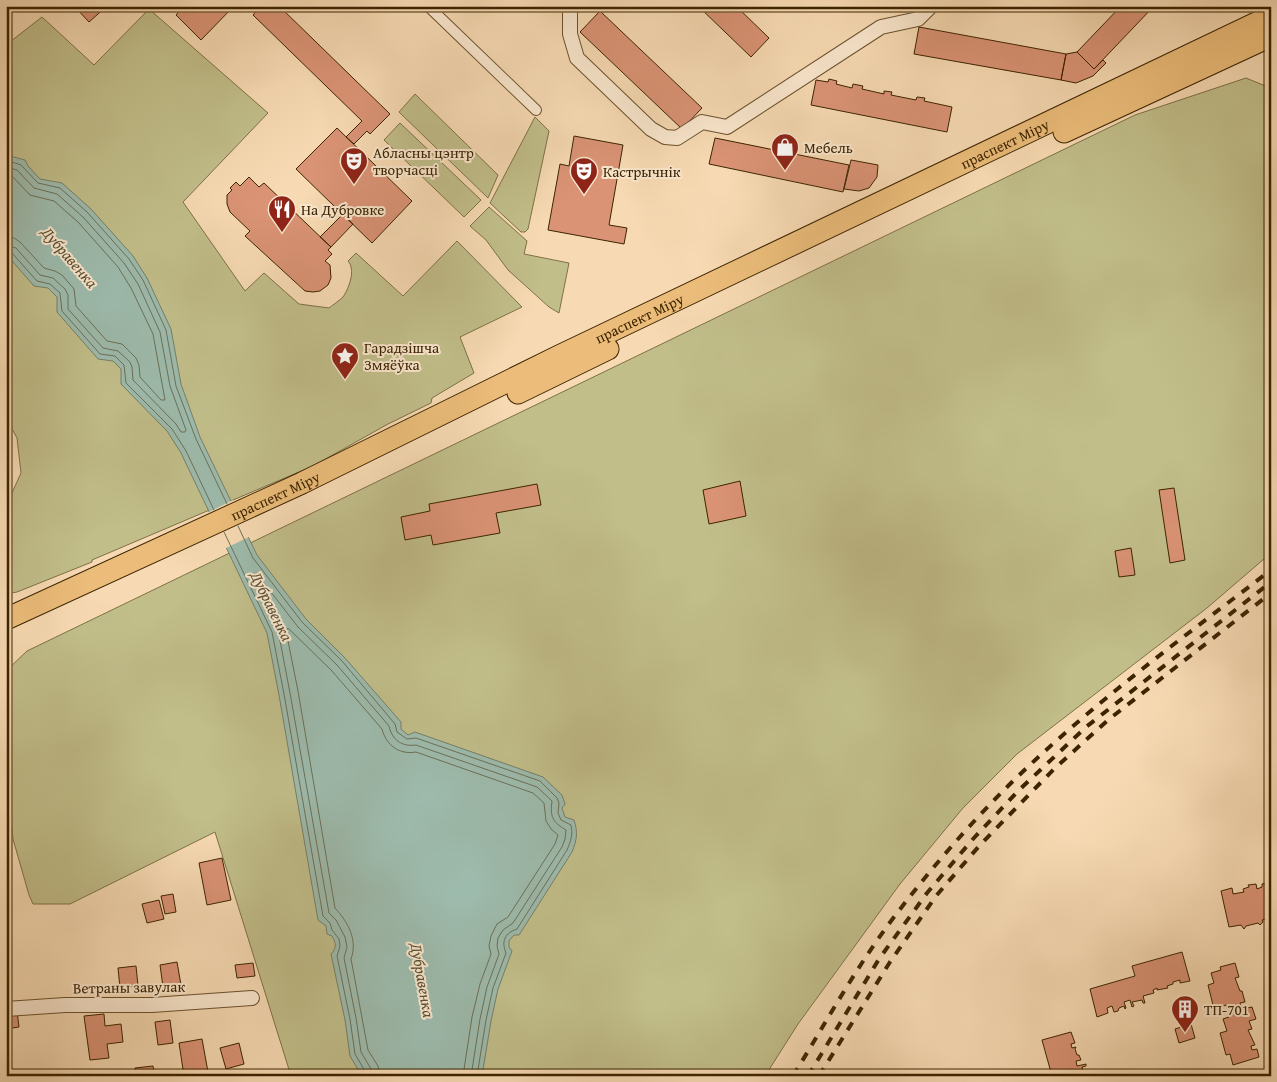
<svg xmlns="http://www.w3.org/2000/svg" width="1277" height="1082" viewBox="0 0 1277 1082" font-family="'Gentium Book Plus',serif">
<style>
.green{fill:#c1be8a;stroke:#7e7146}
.water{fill:#9dbbad;stroke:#767f68}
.pier{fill:#f7dab3}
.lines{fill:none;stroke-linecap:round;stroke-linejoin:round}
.shore{stroke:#6c7057;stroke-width:1}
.building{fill:#da9375;stroke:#3c2401}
.pedestrian-casing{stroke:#6b522e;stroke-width:12}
.minor-casing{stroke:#6b522e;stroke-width:16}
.primary-casing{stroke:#3c2401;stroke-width:23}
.pedestrian{stroke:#fae7ce;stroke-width:10}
.minor{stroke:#fae7ce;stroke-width:14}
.primary{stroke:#ecbd7a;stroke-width:21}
.rail{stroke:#3c2401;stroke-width:4;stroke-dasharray:9 9;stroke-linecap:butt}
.labels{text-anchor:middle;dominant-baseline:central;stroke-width:4;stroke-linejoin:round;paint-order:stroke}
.street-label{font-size:15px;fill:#3c2401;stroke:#fae7ce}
.poi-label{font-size:15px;fill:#3c2401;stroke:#fae7ce;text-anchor:start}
.water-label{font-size:16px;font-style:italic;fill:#595135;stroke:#fae7ce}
</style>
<rect width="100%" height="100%" fill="#f7dab3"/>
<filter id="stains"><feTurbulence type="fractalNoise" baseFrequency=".004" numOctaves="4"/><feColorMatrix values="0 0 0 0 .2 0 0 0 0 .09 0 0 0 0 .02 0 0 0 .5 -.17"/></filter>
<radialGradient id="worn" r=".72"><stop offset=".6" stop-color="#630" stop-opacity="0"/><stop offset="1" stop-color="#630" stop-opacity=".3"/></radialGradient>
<path class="green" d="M149 9 268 113 183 202 245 291 264 273 299 304 329 308C334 304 339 301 343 297 349 288 356 270 348 261L356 253 403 296 457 241 522 307 460 337 474 373 432 398 431 403 388 424 313 466 92 560V562L17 592 6 594V506L21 473 17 438 6 418V45L42 17 94 65Z
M1246 78 1268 87 1271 86V553L1207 608 1017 754 963 808 900 884 798 1024 765 1076H291L215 832 70 904H33L29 895 13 839 6 774V671L27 651 1135 115Z
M415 94 498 175 488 198 399 112Z
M535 117 549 131 528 229 525 232H521L490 203Z
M400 123 481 200 464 217 384 140Z
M489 207 527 241 524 254 569 263 559 313 549 307 508 270 486 240 470 226Z"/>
<path class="water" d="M6 155 25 160 28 166 40 179 62 183 91 209 133 256 147 278 171 329 181 384 200 437 257 555 306 619 345 658 401 722V729L408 735 415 732 543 777 562 795 565 804 562 808 565 817 574 820C578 832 577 840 572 852L519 935H514L509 941V947L512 951 498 989 491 1021 482 1076H362L350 1056 345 1020 331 954C337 948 336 943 332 936L327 934 326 926 318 920 279 695 267 633 181 453 167 431 121 384V369L113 361 98 359 57 312V297L48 288 34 286 6 254Z"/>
<path class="pier" d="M233 500 251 536 224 549 207 513Z"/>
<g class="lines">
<path class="shore" d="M6 160 21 165 38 183 60 188 87 212 129 259 143 280 166 330 176 386 196 439 227 504
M6 167 17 170 34 188 57 194 83 217 124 263 138 284 160 332 170 386 186 430 185 432H181L176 424 133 380 132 367 130 362 118 351 103 348 68 309V295L65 289 53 278 40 275 16 248 6 245
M6 174 12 176 30 195 54 201 78 222 118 267 131 288 153 334 165 400H161L140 377 139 365 136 358 122 344 107 341 76 306 74 289 62 275 55 271 44 268 20 242 14 238 6 237
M6 251 12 253 37 281 50 284 60 293 62 311 100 354 115 356 124 365 126 383 172 429 186 451 214 510
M238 526 253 558 302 622 342 661 395 724 397 732 407 739 416 738 540 781 557 798 559 803 558 813 561 820 571 825C573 834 571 841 567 850L517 929C505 933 501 941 506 953L493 988 486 1020 477 1076
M224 532 272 632 284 694 323 916 330 923 332 930 339 939 340 946 337 956 350 1019 355 1054 365 1071 366 1076
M372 1076 371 1069 361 1052 356 1018 344 958 347 947 345 937 336 920 329 913 290 693 278 630 252 576 254 573 257 574 298 627 337 665 389 726C392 740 402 747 416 745L537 787 552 801C550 816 552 822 566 830L565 839 562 847 513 923 503 930 498 938 497 946 499 954 487 987 480 1019 471 1076
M380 1076 378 1066 368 1050 351 959C358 940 348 922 335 908L298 691 286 631 288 628 332 671 382 729C386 745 399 755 416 752L533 793 544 803 546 821 551 829 558 835 555 844 508 917 497 924 491 936 489 946 491 954 480 984 472 1017 463 1076"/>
</g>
<path class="building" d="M74 6H107L89 22Z
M184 6H234L201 40 176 15Z
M261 6H279L390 114 370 134 367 131 354 144 346 137 362 121 253 15Z
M698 6H736L769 38 751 57Z
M1121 6H1154L1094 69 1077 52Z
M600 11 702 108 682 129 580 32Z
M919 27 1066 54 1061 80 914 54Z
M1077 52 1094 69 1103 60 1106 63 1093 76 1076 83 1061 80 1066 54Z
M829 79 837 81 836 84 852 88 853 84 863 86 862 89 884 94V91L892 92 891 95 916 100 917 97 925 98 924 101 952 107 947 132 811 105 816 80 828 82Z
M337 128 412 201 372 243 296 169Z
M574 136 623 145 609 225 627 228 624 244 548 230 560 164 569 166Z
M715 138 849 165 843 192 709 164Z
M851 160 878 165 877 177 869 188 859 191 844 189Z
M249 177 259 187 264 183 331 247 328 250 332 254 325 261 330 265 331 278 328 285 320 291 313 292 305 291 245 236 250 231 230 212 227 204V195L232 190 230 188 236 182 240 186Z
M343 214 353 224 331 247 320 237Z
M740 481 746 516 709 524 703 490Z
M537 484 541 505 496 513 500 533 433 545 431 535 405 540 401 517 430 511 429 504Z
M1174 488 1185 560 1170 563 1159 490Z
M1131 548 1135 575 1119 577 1115 551Z
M222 858 231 900 207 905 199 863Z
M1271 882V918L1262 920 1263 922 1260 925 1258 923 1246 926 1244 929 1241 925 1229 927 1221 891 1232 888 1233 894 1244 892 1243 889 1249 887 1248 885 1256 884 1257 889 1262 887V884Z
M173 894 176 912 165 914 161 896Z
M159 900 164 919 147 923 142 904Z
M1182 952 1190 981 1180 983V980L1173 982V984L1167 986 1168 988 1157 990V988L1153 990 1154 993 1143 996 1145 1003H1143L1142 1000 1132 1002 1134 1006 1132 1007 1130 1000 1124 1002 1126 1008 1125 1009 1124 1006 1119 1008 1118 1011 1114 1012 1112 1006 1107 1008 1108 1013 1097 1017 1090 989 1135 976 1132 966Z
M177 962 181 985 163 987 160 965Z
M253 963 255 976 237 978 235 965Z
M1235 963 1239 977 1235 978 1240 991H1242L1245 1002 1240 1003 1242 1009 1252 1007 1256 1019 1249 1021 1252 1029 1248 1030 1255 1045 1251 1046 1252 1050 1257 1049 1259 1057 1233 1065 1230 1054 1226 1055 1220 1033 1227 1031 1223 1019 1229 1017 1226 1005 1214 1009 1208 985 1214 983 1211 973 1221 970 1220 967Z
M136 966 138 986 120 988 118 968Z
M17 1011 19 1027 6 1029V1013Z
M104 1014 105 1026 121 1024 123 1042 107 1044 109 1058 90 1060 84 1016Z
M170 1020 173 1043 158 1045 155 1022Z
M1191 1024 1195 1038 1179 1043 1175 1029Z
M1071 1032 1075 1043 1071 1044 1072 1048 1076 1047 1075 1049 1077 1055H1079L1081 1060 1076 1061 1077 1066 1086 1064V1066L1082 1067 1084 1076H1052L1042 1040Z
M202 1039 208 1072 184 1076 179 1043Z
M239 1043 244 1064 226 1069 220 1048Z
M153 1066 155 1076H136L135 1068Z"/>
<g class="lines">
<g class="pedestrian-casing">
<path id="pedestrian" d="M428 6 536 110"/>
</g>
<g class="minor-casing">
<path id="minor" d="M570 6V34L577 58 651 129 665 137 677 138 702 122 727 127 881 27 918 19 931 6
M6 1009 65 1005H152L252 998"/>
</g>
<g class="primary-casing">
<g id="primary">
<path d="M1064 132 1271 36"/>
<path d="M518 393 608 349"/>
<path id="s1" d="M6 619 302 483 559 356 1271 16"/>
</g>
</g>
<use href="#pedestrian" class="pedestrian"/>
<use href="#minor" class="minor"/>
<use href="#primary" class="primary"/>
<path class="rail" d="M793 1076C828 1019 860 960 901 908 934 865 970 824 1008 786 1089 706 1181 639 1271 570
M808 1076 879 959 927 893 973 839 1019 790 1086 727 1271 582
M819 1076 890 962 936 896 980 845 1054 769 1108 720 1271 593"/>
</g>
<defs>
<g id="shop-pin" transform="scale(1.4375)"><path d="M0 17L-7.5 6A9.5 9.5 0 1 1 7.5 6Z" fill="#8f2418" stroke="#fae7ce"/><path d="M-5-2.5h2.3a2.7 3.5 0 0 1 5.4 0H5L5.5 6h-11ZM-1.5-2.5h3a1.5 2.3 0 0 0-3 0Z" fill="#fff"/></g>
<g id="theatre-pin" transform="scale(1.4375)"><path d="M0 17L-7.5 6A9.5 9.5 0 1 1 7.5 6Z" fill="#8f2418" stroke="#fae7ce"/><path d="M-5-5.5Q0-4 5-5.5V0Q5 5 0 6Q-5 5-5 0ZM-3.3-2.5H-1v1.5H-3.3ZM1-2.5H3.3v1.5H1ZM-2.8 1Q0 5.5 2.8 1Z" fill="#fff"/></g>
<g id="restaurant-pin" transform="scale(1.4375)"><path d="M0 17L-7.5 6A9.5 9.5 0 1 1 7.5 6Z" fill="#8f2418" stroke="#fae7ce"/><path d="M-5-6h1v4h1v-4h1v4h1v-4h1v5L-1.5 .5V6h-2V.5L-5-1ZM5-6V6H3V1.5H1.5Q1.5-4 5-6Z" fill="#fff"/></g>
<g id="sight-pin" transform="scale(1.4375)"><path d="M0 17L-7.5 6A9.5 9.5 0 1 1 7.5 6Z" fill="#8f2418" stroke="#fae7ce"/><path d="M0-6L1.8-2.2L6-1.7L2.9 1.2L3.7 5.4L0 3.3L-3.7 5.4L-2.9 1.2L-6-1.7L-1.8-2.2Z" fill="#fff"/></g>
<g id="building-pin" transform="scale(1.4375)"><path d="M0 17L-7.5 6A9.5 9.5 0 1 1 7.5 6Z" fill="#8f2418" stroke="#fae7ce"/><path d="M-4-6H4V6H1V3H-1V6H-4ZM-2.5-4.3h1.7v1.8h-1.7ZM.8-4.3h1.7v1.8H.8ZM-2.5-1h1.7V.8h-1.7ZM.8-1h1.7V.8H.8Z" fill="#fff"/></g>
</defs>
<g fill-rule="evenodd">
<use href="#shop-pin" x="785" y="147"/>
<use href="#theatre-pin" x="354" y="161"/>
<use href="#theatre-pin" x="584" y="171"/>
<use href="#restaurant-pin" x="282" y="209"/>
<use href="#sight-pin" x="345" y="356"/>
<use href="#building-pin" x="1185" y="1009"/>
</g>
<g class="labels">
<g class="street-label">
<text stroke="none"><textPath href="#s1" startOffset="1106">праспект Міру</textPath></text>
<text stroke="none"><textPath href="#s1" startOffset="701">праспект Міру</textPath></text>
<text stroke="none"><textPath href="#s1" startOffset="296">праспект Міру</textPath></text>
<text transform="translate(129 987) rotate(-1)">Ветраны завулак</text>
</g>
<g class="poi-label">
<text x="804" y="147">Мебель</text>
<text x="373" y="152">Абласны цэнтр<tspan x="373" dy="17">творчасці</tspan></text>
<text x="603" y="171">Кастрычнік</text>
<text x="301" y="209">На Дубровке</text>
<text x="364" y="347">Гарадзішча<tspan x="364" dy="17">Змяёўка</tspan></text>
<text x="1204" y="1009">ТП-701</text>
</g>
<g class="water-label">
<text transform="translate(70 257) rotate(49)">Дубравенка</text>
<text transform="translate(272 606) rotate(64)">Дубравенка</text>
<text transform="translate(423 980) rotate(80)">Дубравенка</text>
</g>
</g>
<rect width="1277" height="1082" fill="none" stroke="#f7dab3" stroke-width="25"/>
<rect x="8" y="8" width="1262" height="1067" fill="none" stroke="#3c2401" stroke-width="2.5"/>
<rect x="12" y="12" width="1252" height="1057" fill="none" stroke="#3c2401"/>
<rect width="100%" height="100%" filter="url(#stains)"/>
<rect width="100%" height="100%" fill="url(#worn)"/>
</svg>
